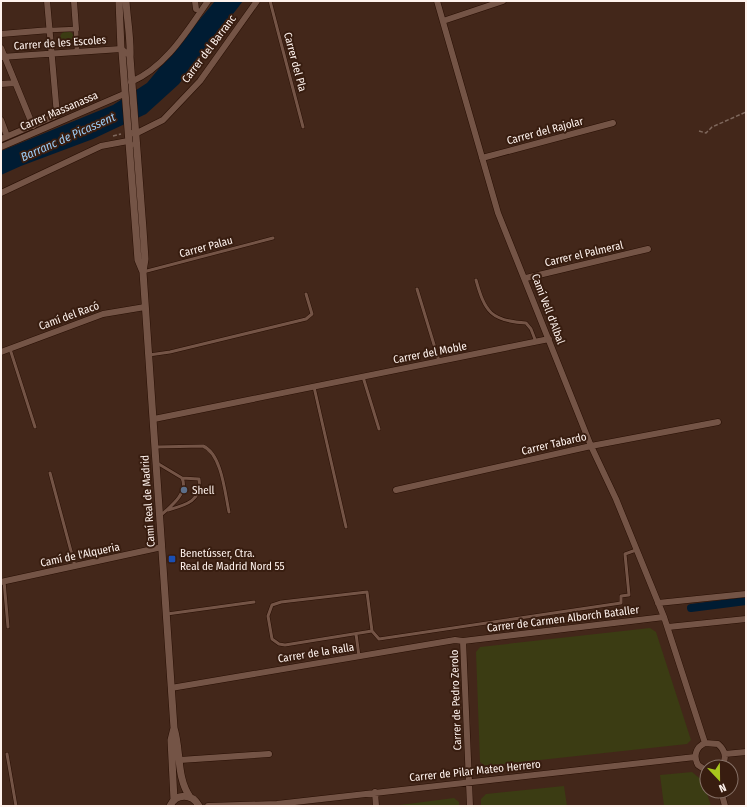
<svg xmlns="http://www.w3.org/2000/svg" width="747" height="807" viewBox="0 0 747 807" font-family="'Fira Sans Condensed',sans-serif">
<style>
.green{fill:#3b3c13}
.water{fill:#001c33}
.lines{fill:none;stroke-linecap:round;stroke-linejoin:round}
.canal{stroke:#001c33;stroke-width:8}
.service-casing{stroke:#280f04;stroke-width:4}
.pedestrian-casing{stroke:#280f04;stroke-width:5.5}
.minor-casing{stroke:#280f04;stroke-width:7}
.tertiary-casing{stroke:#280f04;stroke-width:8}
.path{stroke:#7f685d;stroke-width:1.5;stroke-dasharray:4 2;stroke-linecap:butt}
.service{stroke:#745446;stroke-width:3}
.pedestrian{stroke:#745446;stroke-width:4.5}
.minor{stroke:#745446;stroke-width:6}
.tertiary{stroke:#745446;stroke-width:7}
.service-dot{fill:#5c6f8a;stroke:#381d10;stroke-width:1.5}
.transit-dot{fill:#1a4fb4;stroke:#381d10;stroke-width:1.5}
.labels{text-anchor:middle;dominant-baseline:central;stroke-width:4;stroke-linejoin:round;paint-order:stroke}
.street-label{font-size:11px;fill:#fef2ed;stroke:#381d10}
.poi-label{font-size:11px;fill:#fef2ed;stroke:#381d10;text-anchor:start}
.water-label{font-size:12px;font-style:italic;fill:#9cccf6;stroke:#381d10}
</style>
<rect width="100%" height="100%" fill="#43271a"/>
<path class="green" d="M60 38a7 7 0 1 1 14 0a7 7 0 1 1-14 0Z
M650 628 656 632 691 740 687 744 485 766 480 762 476 652 480 647Z
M692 772 703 781 711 806H664L660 775Z
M564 786 567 806H481V799L486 794Z
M454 798 459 802V806H392Z"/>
<path class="water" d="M215 1H243L179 84 146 114 93 139 21 166 1 175V151L113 105 147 83Z"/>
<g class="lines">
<path class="canal" d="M691 608 746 601"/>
<g class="service-casing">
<path id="service" d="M270 1 303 127
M143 272 273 238
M476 280C485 312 491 321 526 323L531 329 536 342
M417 289 439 361
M10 349 35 427
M149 355 170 352 306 319 312 314 306 294
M363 377 379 429
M314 387 346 527
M156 447 203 446C222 454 225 494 229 512
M157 463 182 478C189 493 170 507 160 516
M50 473 75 566
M168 510C186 505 202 501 199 479L182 478
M4 581 8 627
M367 592 372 631 285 645 279 644 272 639 268 616 272 605 281 602Z
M167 614 254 602
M372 631 379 639 621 603V596L629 595 625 554 636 550
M356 634 359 656
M7 754 16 806"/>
</g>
<g class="pedestrian-casing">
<path id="pedestrian" d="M50 30 76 29 77 52"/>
</g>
<g class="minor-casing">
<path id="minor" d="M74 1 76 29
M195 1 196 9
M437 1 498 213 591 446 616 499 664 617 705 743
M443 21 503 1
M1 34 50 30
M1 48 33 126
M1 57 121 49
M131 82C166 67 187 31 208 1
M1 84 15 83
M1 120 7 136
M132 133 135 134 163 120 200 81 257 1
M1 139 57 115 47 1
M1 147 124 94
M482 158 613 123
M1 193 101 146 128 141 131 145
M526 278 648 249
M1 352 103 314 145 307
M154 419 549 339
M396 490 591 446 718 422
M1 582 162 547
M658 603 746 594
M668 627 746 619
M463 641 470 806
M171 688 455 640 463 641 664 617
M725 754 746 752
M180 760 269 754
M707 771 698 765C693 756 696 747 705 743L718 744C726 751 727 759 721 767
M721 791 725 806
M375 792 376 806
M208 806 277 804 695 757"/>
</g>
<g class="tertiary-casing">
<path id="tertiary" d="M119 1 121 49 125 53
M126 1C127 19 131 39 130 57L143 229 145 259 143 272 174 728C181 750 176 777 190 797
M122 52 138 260 143 272
M174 800 171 740 174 728
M170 806C176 793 192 793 199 806"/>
</g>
<path class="path" d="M699 131 706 133 712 127 746 112
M113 136 121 134"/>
<use href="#service" class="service"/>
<use href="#pedestrian" class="pedestrian"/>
<use href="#minor" class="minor"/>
<use href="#tertiary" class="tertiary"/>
</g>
<circle class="service-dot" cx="184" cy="490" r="4"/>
<rect class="transit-dot" x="168" y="555" width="8" height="8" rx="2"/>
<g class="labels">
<g class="street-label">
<text transform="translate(60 43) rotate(-4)">Carrer de les Escoles</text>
<text transform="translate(209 49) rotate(-53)">Carrer del Barranc</text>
<text transform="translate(295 62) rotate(75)">Carrer del Pla</text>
<text transform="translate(59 111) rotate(-23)">Carrer Massanassa</text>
<text transform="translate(545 131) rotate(-15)">Carrer del Rajolar</text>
<text transform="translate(206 247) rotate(-15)">Carrer Palau</text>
<text transform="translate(584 254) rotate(-13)">Carrer el Palmeral</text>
<text transform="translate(548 309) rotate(69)">Camí Vell d'Albal</text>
<text transform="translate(69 316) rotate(-20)">Camí del Racó</text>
<text transform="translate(430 353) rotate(-11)">Carrer del Moble</text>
<text transform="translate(554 444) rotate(-13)">Carrer Tabardo</text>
<text transform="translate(148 501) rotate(-94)">Camí Real de Madrid</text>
<text transform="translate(80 555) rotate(-12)">Camí de l'Alqueria</text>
<text transform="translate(563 619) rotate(-7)">Carrer de Carmen Alborch Bataller</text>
<text transform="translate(316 653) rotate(-9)">Carrer de la Ralla</text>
<text transform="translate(456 700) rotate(-92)">Carrer de Pedro Zerolo</text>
<text transform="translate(475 771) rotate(-6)">Carrer de Pilar Mateo Herrero</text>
</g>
<g class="poi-label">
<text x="192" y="490">Shell</text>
<text x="180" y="553">Benetússer, Ctra.<tspan x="180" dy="13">Real de Madrid Nord 55</tspan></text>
</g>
<g class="water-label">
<text transform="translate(68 137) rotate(-24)">Barranc de Picassent</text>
</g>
</g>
<rect width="747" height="807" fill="none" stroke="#fef2ed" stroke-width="4"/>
<g transform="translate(719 779) rotate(158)"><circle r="19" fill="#381d10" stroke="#877268"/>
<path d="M0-3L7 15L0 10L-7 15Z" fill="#a8c71d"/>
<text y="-6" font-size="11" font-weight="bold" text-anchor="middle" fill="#fef2ed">N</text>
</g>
</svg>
